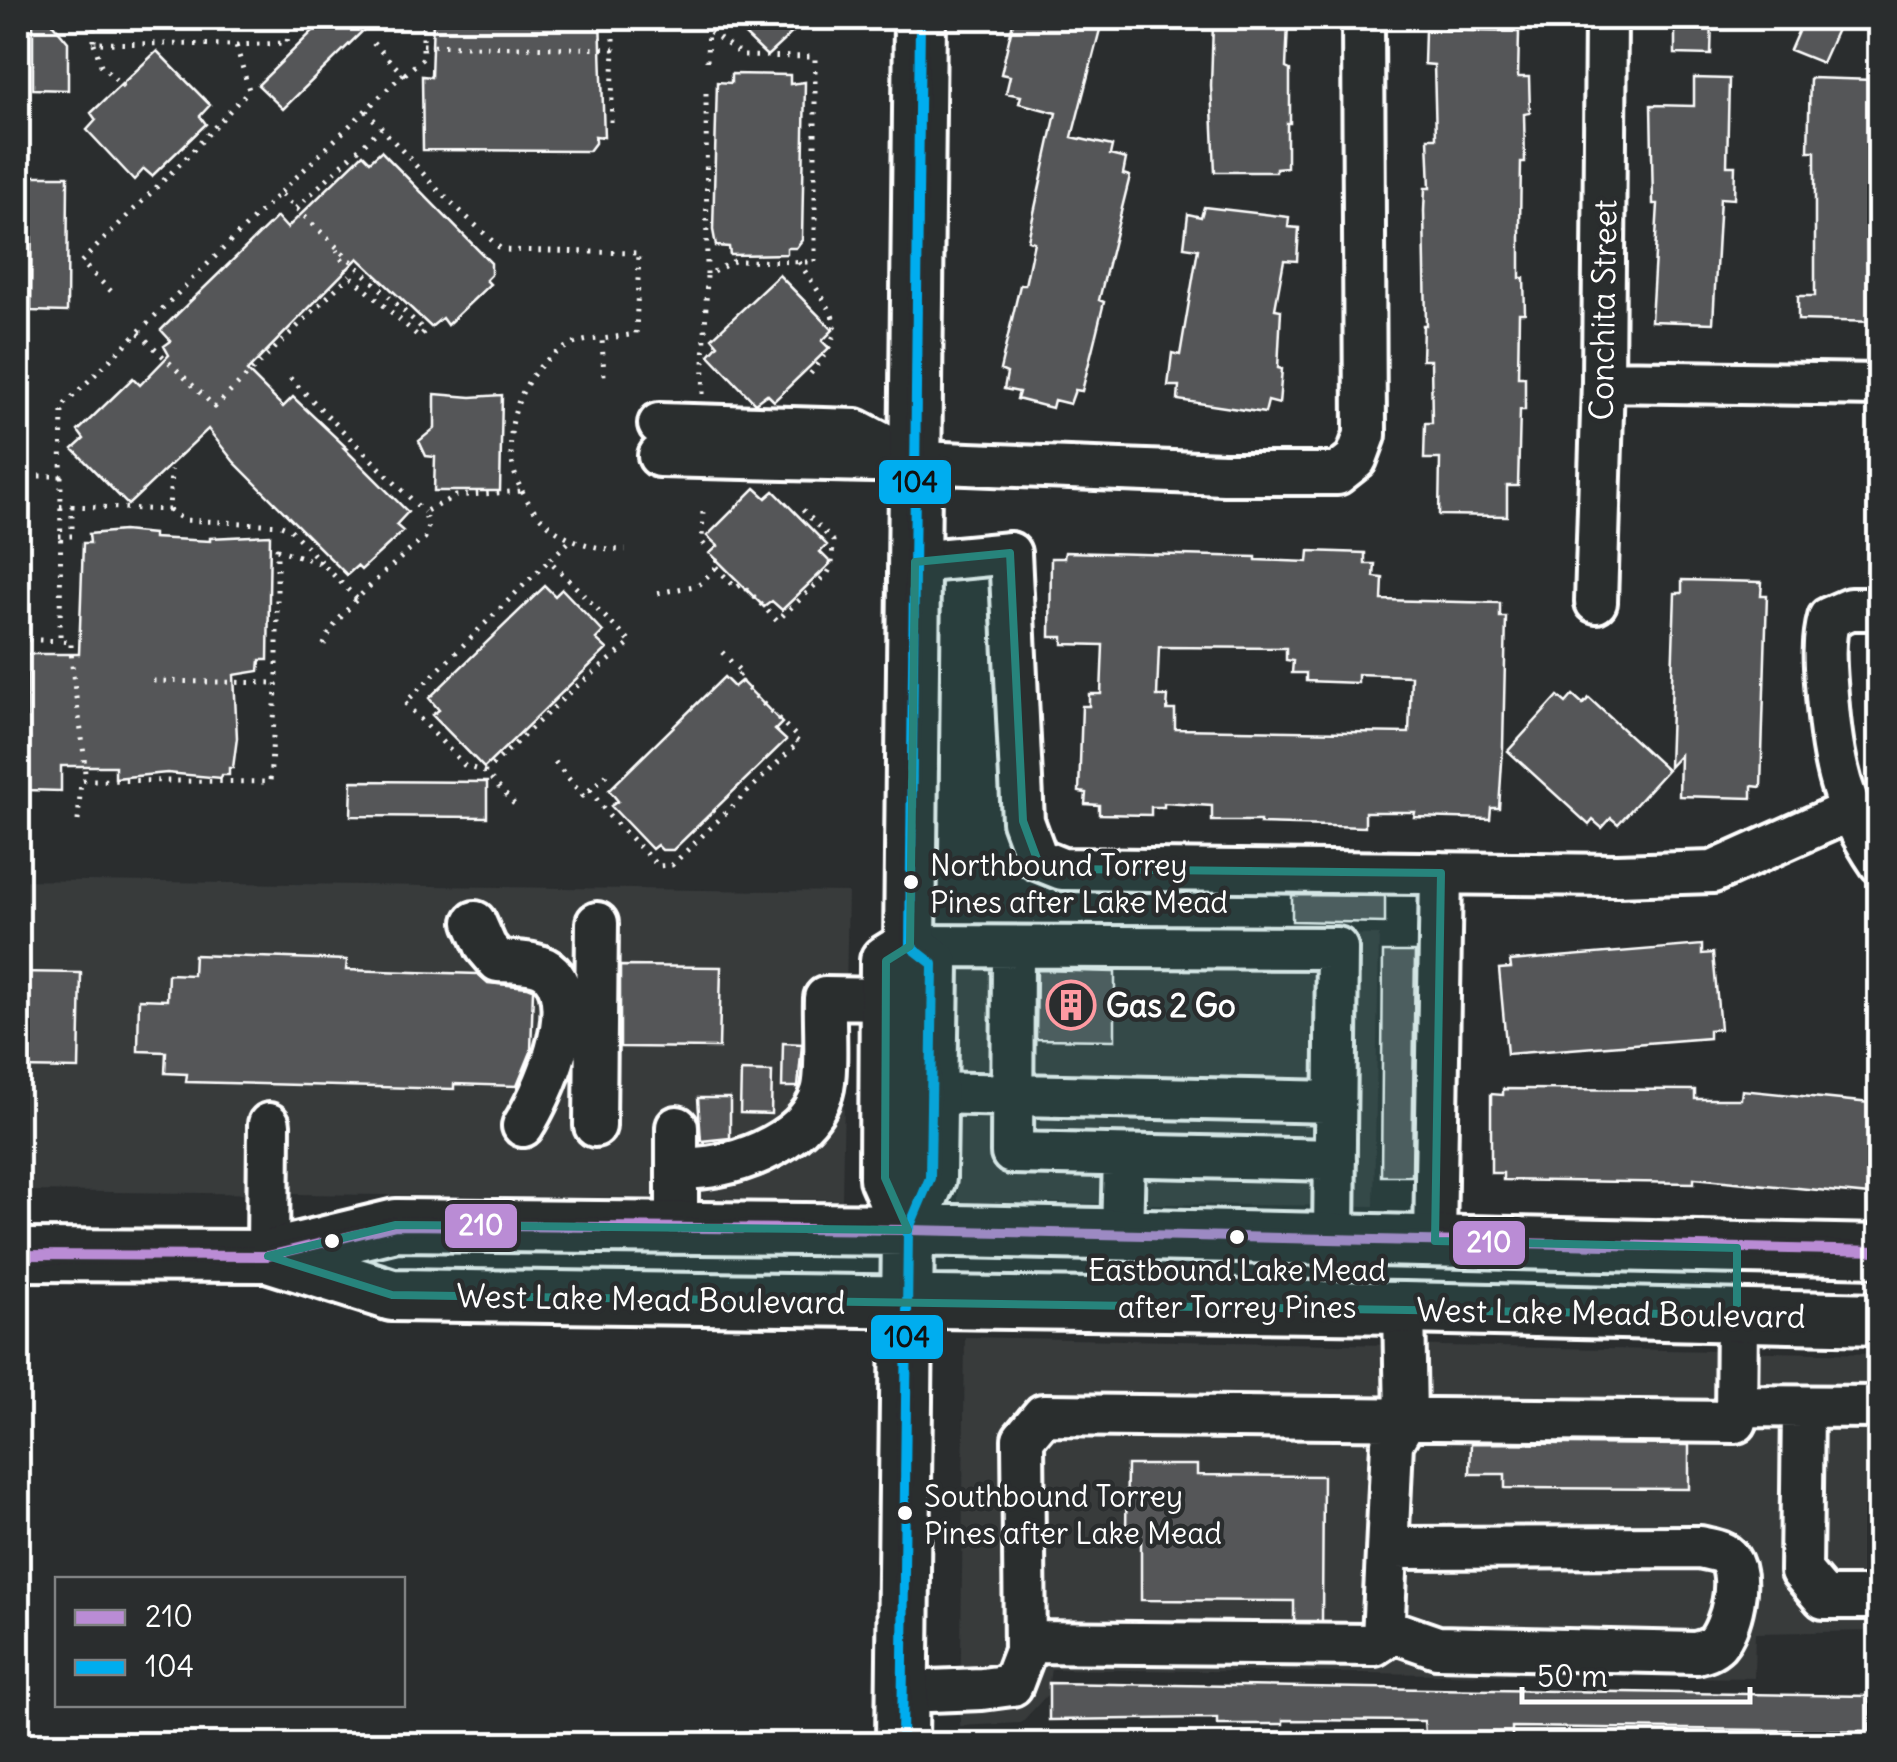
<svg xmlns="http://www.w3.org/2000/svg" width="1897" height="1762" viewBox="0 0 1897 1762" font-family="Delius,sans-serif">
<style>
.built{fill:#373a3b}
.building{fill:#555758;stroke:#fff;stroke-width:2.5;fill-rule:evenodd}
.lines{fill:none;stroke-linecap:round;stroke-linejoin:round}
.minor-casing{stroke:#fff;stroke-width:48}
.major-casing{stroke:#fff;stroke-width:58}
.path{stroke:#fff;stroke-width:5;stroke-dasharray:2.5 8;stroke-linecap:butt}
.minor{stroke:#2a2d2e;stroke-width:40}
.major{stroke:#2a2d2e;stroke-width:50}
.bus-1-casing{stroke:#2a2d2e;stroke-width:18}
.bus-2-casing{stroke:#2a2d2e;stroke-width:18}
.bus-1{stroke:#ba8cd5;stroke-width:10}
.bus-2{stroke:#00adef;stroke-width:10}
.marked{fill:#27847c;fill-opacity:0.2;stroke:#27847c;stroke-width:8;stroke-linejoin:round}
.bus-dot{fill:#fff;stroke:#2a2d2e;stroke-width:4}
.labels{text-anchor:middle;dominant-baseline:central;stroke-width:9;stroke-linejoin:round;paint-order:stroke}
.bus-label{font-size:30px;fill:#fff;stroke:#2a2d2e;text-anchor:start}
.street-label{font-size:32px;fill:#fff;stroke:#2a2d2e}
.poi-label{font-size:32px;font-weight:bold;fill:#fff;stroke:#2a2d2e;text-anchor:start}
.line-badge{stroke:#2a2d2e;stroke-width:4}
.badge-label{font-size:28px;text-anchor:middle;font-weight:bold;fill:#fff}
.pale-badge-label{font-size:28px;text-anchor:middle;font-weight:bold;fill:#111}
</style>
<rect width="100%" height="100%" fill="#2a2d2e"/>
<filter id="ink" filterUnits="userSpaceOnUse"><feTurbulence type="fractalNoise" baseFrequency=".01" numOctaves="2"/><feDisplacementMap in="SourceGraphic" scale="20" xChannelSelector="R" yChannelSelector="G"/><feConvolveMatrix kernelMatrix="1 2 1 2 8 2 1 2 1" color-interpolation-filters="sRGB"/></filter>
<g filter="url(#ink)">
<path class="built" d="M18 880 848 892 842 1200 18 1191Z
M955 925 1379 935 1374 1206 958 1202Z
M965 1337 1879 1354V1631L1755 1633 1754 1678 1051 1669 1047 1695 1021 1723 960 1726Z"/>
<path class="building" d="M33 18H48L68 42V90L33 89Z
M326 18H376L283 109 258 85Z
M433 18H600L604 137 595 136V143L589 151 423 150 422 76 431 77Z
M727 18H808L767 56Z
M1014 18H1103L1072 137 1112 146 1110 155 1126 159 1123 174 1130 176 1099 300 1104 302 1082 391 1075 390 1070 404 1054 400 1052 408 1017 399 1019 392 1004 389 1007 373 1000 370 1020 285H1025L1034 242 1028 240 1056 113 1019 103 1021 96 1006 93 1010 76 1001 74Z
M1246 18H1279L1288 23 1286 68 1290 70V123H1287V167L1276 168V172H1215L1211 86 1213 23Z
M1675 18H1712L1711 55 1675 54Z
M1804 18H1842L1822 63 1790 50Z
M1425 30 1519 32 1518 77H1529L1530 113 1524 114 1525 162H1521L1520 227V278H1524L1525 313H1519L1518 377H1525V410H1520L1518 486H1507V516L1439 515 1440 459H1424L1425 423H1432L1431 360H1422L1423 325H1426L1424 211 1425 188H1430L1428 138H1436L1434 65 1424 64Z
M157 51 210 105 200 116 206 124 152 176 144 169 134 180 87 130 96 120 91 113Z
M731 74 790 75V84L805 82 802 240 796 248H787V254L730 255 729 247 716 246 713 230 717 82 731 83Z
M1694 78 1729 79 1727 166H1735L1734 199 1720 198 1713 323 1651 321 1658 204H1653L1651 105 1694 106Z
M1810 78 1874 80 1872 164H1880L1878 322 1798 320V296H1815V151H1808Z
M381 151 491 263V275L486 280 490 284 447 325 442 318 431 327 358 258 247 371 283 407 293 397 347 448H344L408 512 396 525 403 531 361 570 357 566 347 575 234 462 208 429 128 505 73 449 84 439 78 431 133 378 140 385 169 355 164 346 171 341 161 330 164 327 277 217 287 228 363 154 370 161Z
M32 176H68L67 312 31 311Z
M1204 207 1289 217 1288 227 1299 228 1297 261 1284 260 1275 309 1281 310 1278 368 1282 369 1279 404 1268 401 1265 413 1178 400 1179 386H1168L1172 353 1180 355 1198 249 1184 247 1188 214 1201 217Z
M779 275 833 330 822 341 829 348 774 401 767 394 755 403 709 355 718 345 712 338Z
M435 394 471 397 502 395 500 491H434L435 457 426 456 419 441 435 428Z
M755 488 766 498 774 491 827 545 820 552 831 563 782 610 772 601 764 607 710 553 718 546 707 536Z
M123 531 153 534V538L210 541V538L270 535 268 660H260L259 671 234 675 237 738 233 768H229V775H222L221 778 167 773 115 778V766H61V791L26 790 27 654H79L83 543H90L89 534Z
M1309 551 1365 553V564H1375L1374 577 1383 578 1382 600 1500 603V617H1506L1503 747 1499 808H1491L1490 819 1414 817 1415 812H1365V827L1260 824V821H1212V806L1164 803V807H1151V815L1099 814V805L1085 804 1086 793 1079 792 1082 706H1089V694H1101L1103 645 1063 644V637H1050L1051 558H1064L1065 552 1256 557V560L1308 562ZM1159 647 1286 648V660L1293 661 1292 673H1306V681L1358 683V674L1411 676 1409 733 1175 729V710H1167L1168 696H1157Z
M1682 580 1762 582 1761 595H1767L1761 787 1752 786V798L1679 796 1680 755 1669 767 1675 593H1682Z
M545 586 555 596 562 589 603 632 596 639 607 649 484 768 432 715 439 710 429 698Z
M724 677 734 687 741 681 782 723 775 730 786 740 673 850H662L657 845 652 849 611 806 618 801 609 790Z
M1573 695 1583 704 1589 698 1667 770 1618 824 1611 818 1602 828 1593 820 1589 825 1508 751 1558 696 1566 703Z
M352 781 487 782V817L351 816Z
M1292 895 1385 896V923L1292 921Z
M1702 945V954L1713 953 1720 1029 1709 1030V1038L1507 1054 1499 969 1511 968 1510 961Z
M1383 952H1415L1412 1176H1381Z
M194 955 347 960 346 970 478 974 488 983 528 987 533 989 531 1052 517 1086 454 1084V1089L186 1082 187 1074 165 1073 166 1052 138 1051 139 999 167 1000 168 974 193 975Z
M620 966 721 967 719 1048 620 1047Z
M1037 970 1115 972V1040L1036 1039Z
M18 972 81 973 79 1069 18 1068Z
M783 1043 802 1044 798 1087H782Z
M741 1071 772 1072 771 1114 740 1113Z
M1503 1089 1695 1090V1099H1741L1742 1090 1880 1104V1196L1694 1178V1183L1503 1180V1173H1491V1094L1503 1095Z
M698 1098H730V1138L701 1141Z
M1471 1443 1689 1445V1489L1505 1488V1474H1470Z
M1127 1465H1197V1475L1323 1476 1322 1621H1294V1601L1141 1600V1533H1126Z
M1049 1683 1869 1696V1731L1512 1727V1744H1470L1469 1733H1425L1424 1721 1283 1720V1724H1217V1718L1049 1720Z"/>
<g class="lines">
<g class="minor-casing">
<path id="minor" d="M1603 381 1880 385
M659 456 917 462 856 430 659 424
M917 462 1224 474H1337L1356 459 1365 435 1363 18
M915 562 1010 553 1023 821 1037 859 1062 869 1617 875 1713 872 1849 811
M1596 602 1603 381 1606 18
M1880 609H1850L1829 618C1822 644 1825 668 1827 695 1832 762 1841 806 1880 863
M475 922 486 947 498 961C513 962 540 961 551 973 582 1008 543 1094 523 1126
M910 946 1337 948 1334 1238
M1013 948 1012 1153 1335 1160
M931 1093 1335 1102
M595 1126 597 923
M677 1127V1227
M677 1168C726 1172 806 1145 822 1092 828 1072 824 1021 825 998L886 999
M1122 1235 1124 1156
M1435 1241 1441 873
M268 1256 269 1124
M1737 1406 1880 1407
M1803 1408 1801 1571 1824 1598H1880
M1385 1629 1437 1647 1696 1653C1704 1651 1711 1649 1717 1643 1731 1626 1743 1579 1729 1559 1723 1550 1710 1550 1700 1547L1388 1548
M1025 1642 1374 1645 1383 1639 1392 1443 1406 1419 1404 1308
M903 1692 982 1689 1012 1685 1025 1651 1023 1439 1043 1415 1736 1422 1737 1315"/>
</g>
<g class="major-casing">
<path id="major" d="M910 946 920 18
M908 1230 885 1178 886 961 910 946
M18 1255 268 1256 396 1225 908 1230 1880 1251
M271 1257 392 1295 1404 1308 1880 1319
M902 1744 908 1230 930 1178 933 964 910 946"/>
</g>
<path class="path" d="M94 18V43L236 45 249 90 184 160 81 262 114 294
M94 43 101 65 125 89
M236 45 287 43 290 18
M423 45 614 49V18
M707 61 708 18
M405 74 423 58V18
M706 93 707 275
M366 111 439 191 502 250 639 253 636 334 602 339
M611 122 614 49
M281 192 403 74 371 41
M296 208 381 128
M799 262C834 318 854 323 806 379
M139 333 215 407 350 275
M290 378 424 512
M703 394 707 275 734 261 815 262V57L743 56 708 30
M18 476H61L62 407 280 193 425 331 419 337 350 275 337 250
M61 476 60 641 71 642C71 688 85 733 85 780
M522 491C543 532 582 550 626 550
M72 506 169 510 171 470
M169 510 184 520 281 525 290 529 322 563
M59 536H72V506H60
M716 567 736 588 742 584 777 621 828 573 832 565 833 541 798 505
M658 593 699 585 719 564 702 542 703 508
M18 639 60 641
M324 645C333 615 398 559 425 538L428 525 424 512 456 496 522 491C490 432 528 339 602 339L604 376
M153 681 277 683
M555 762 583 796 609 772
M485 772 465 766 405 703 549 560
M590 790 609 816 658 866 672 865 799 742 793 738 795 735 736 677 742 673 719 649
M514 804 485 772 571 691 631 643 549 560 571 540
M78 821 81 781 85 780 270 782 277 674V549L323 564 358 600"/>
<use href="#minor" class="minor"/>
<use href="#major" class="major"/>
<g class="bus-1-casing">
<path id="bus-1" d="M18 1255 268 1256 396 1225 908 1230 1880 1251"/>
</g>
<g class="bus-2-casing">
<path id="bus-2" d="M910 946 920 18
M902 1744 908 1230 930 1178 933 964 910 946"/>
</g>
<use href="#bus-1" class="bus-1"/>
<use href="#bus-2" class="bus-2"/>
</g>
</g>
<path class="marked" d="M1010 553 1023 821 1037 859 1062 869 1441 873 1435 1241 1737 1248V1315L392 1295 268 1256 396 1225 908 1230 885 1178 886 961 910 946 915 562Z"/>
<defs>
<g id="building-ring" transform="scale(2.5)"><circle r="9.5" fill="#2a2d2e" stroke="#ff9aa2" stroke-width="1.5"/><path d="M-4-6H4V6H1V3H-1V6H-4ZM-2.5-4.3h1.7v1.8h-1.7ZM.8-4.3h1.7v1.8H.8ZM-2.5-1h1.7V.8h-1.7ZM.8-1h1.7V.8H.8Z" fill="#ff9aa2"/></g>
</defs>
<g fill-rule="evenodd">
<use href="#building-ring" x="1071" y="1005"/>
</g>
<g class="bus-dot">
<circle cx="911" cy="882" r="9"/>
<circle cx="1237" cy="1237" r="9"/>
<circle cx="332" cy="1241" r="9"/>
<circle cx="905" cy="1513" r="9"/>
</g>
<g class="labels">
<g class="bus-label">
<text x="930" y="865">Northbound Torrey<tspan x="930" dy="37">Pines after Lake Mead</tspan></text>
<text x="1237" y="1270" text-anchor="middle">Eastbound Lake Mead<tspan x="1237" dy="37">after Torrey Pines</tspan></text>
<text x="924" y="1496">Southbound Torrey<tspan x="924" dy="37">Pines after Lake Mead</tspan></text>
</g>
<g class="street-label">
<text transform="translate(1603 310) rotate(-89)">Conchita Street</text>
<text transform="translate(651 1299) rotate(1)">West Lake Mead Boulevard</text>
<text transform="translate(1611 1313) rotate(1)">West Lake Mead Boulevard</text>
</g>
<g class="poi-label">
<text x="1106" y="1005">Gas 2 Go</text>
</g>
</g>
<g class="line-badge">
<rect x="877" y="458" width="76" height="48" rx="10" fill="#00adef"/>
<rect x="443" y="1202" width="76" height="48" rx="10" fill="#ba8cd5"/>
<rect x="1451" y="1219" width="76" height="48" rx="10" fill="#ba8cd5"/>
<rect x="869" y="1313" width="76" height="48" rx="10" fill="#00adef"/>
</g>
<g class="badge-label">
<text x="481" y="1235">210</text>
<text x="1489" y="1252">210</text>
</g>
<g class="pale-badge-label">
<text x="915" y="492">104</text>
<text x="907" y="1347">104</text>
</g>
<rect width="1897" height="1762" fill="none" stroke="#2a2d2e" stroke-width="60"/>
<rect x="30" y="30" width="1837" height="1702" fill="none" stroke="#fff" stroke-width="4" filter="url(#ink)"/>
<rect x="55" y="1577" width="350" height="130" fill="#2a2d2e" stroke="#7f8182" stroke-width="2.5"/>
<rect x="75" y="1610" width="50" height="15" fill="#ba8cd5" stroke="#7f8182" stroke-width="2.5"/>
<text x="145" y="1627" font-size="30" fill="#ffffff">210</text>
<rect x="75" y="1660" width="50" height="15" fill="#00adef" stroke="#7f8182" stroke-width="2.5"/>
<text x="145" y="1677" font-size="30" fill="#ffffff">104</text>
<path d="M1522 1687v15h228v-15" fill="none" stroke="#ffffff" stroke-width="5"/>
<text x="1537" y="1687" font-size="30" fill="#ffffff" stroke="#2a2d2e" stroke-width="8" paint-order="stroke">50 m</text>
</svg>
